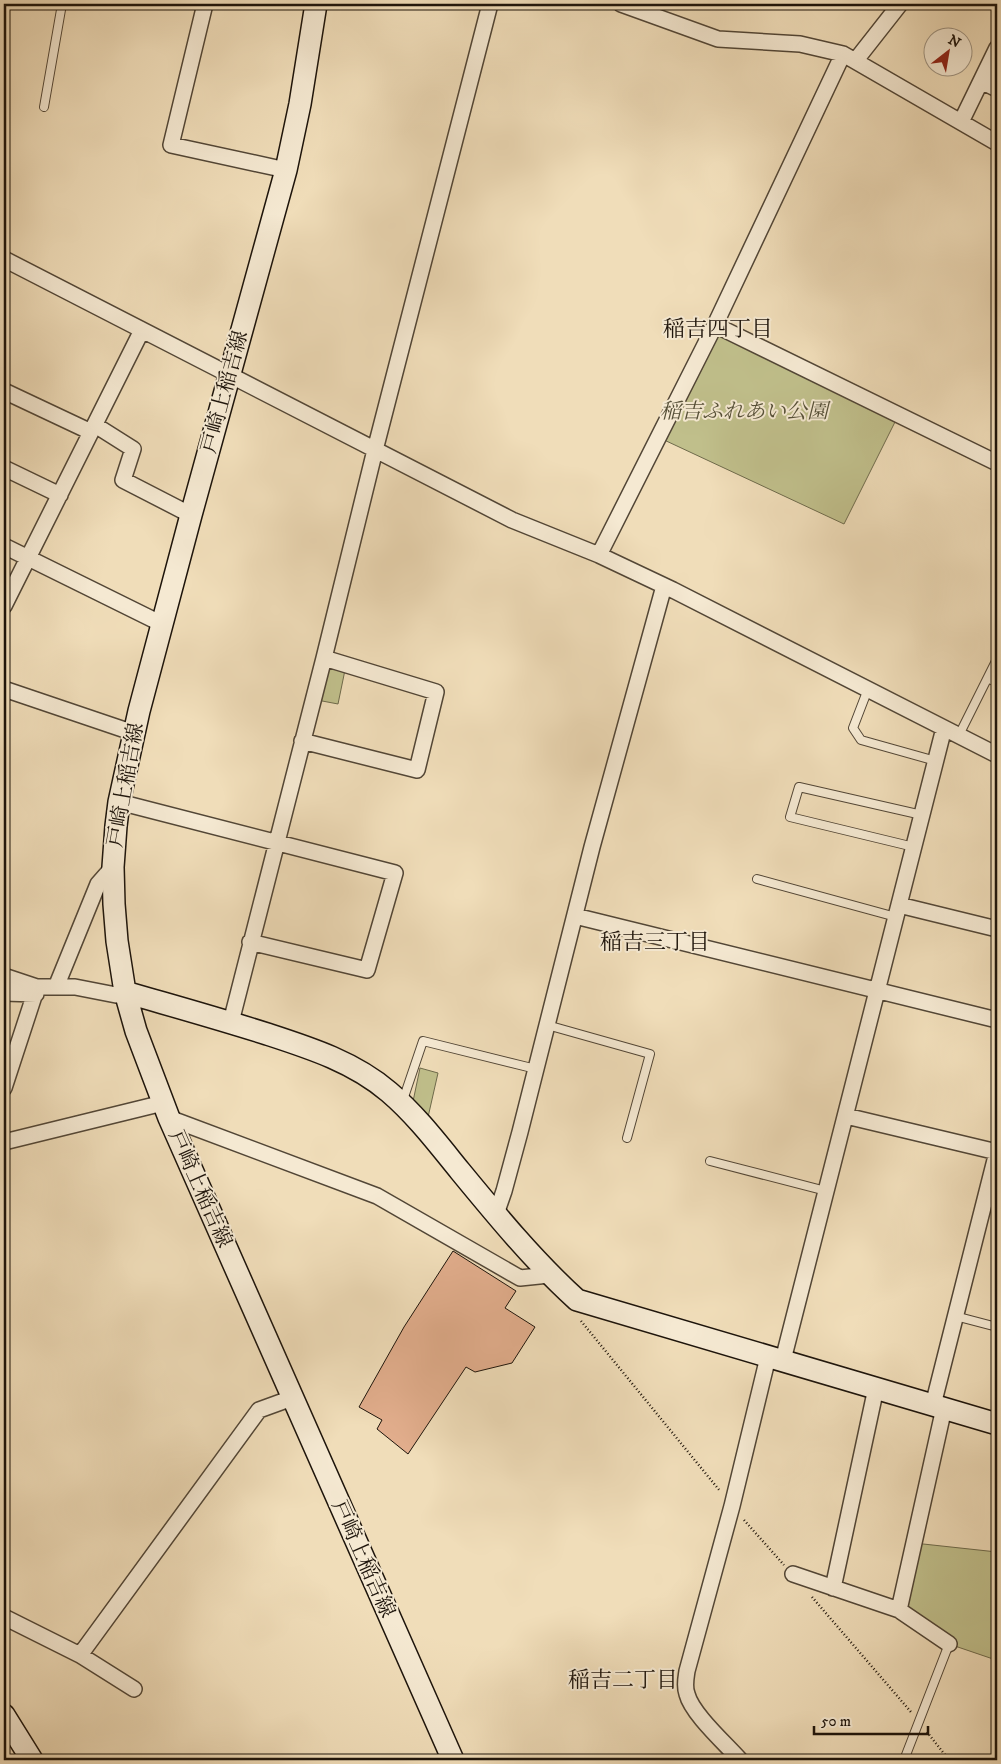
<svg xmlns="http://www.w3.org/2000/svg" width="1001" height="1764" viewBox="0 0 1001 1764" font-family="'IM FELL DW Pica','Noto Serif JP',serif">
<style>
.green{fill:#c0bf8b;stroke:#6e6a4b}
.building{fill:#e1ad8c;stroke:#1d140b}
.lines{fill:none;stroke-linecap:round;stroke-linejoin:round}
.lane-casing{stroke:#524636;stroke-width:10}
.street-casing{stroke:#524636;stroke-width:18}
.secondary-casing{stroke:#1d140b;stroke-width:24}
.path{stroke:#1d140b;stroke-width:2.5;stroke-dasharray:1 2.5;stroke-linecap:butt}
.lane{stroke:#f5e9d2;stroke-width:8}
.street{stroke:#f5e9d2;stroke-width:15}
.secondary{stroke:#f5e9d2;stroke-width:21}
.labels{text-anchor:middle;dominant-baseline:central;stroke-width:4;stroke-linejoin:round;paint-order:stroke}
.street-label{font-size:21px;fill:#1d140b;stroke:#f5e9d2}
.park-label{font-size:21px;font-style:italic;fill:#565038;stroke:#f5e9d2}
.neighbourhood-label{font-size:22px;fill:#1d140b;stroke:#f5e9d2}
</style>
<rect width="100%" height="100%" fill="#f0ddb9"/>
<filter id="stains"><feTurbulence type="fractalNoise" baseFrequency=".004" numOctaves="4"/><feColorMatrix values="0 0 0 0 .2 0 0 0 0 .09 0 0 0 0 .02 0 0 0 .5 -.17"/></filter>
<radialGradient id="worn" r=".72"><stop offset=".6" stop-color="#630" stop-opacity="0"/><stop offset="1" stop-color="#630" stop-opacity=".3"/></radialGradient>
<path class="green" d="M718 333 895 422 844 524 662 439Z
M326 667 345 670 338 704 317 700Z
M420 1068 438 1073 426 1126 411 1111Z
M914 1543 997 1552 996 1660 949 1644 899 1610Z"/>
<path class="building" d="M453 1251 516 1291 505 1308 535 1327 512 1363 475 1372 466 1367 408 1454 377 1429 382 1420 359 1407 404 1327Z"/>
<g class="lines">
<g class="lane-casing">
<path id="lane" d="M44 107 62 4
M988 678 997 683
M868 689 853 728 861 740 936 761
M959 735 997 659
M914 847 790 817 799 787 922 815
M757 879 896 917
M547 1025 650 1054 627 1138
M403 1100 423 1041 536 1069
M710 1161 826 1191
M955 1316 997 1327
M904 1760 949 1644"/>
</g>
<g class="street-casing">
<path id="street" d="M205 4 171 145 286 170
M621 4 718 39 800 44 843 54 997 143
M856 60 900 4
M981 81 997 89
M961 122 997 48
M4 259 512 520 599 555 673 590 997 755
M715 325 997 463
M4 391 91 432
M95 425 133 449 123 480 191 515
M4 468 60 495
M4 546 162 624
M599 555 715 325 843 54
M4 606 142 330
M4 689 134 733
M302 741 417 770 436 692 324 658
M119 802 395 873 367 970 250 942
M899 905 997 929
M575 916 997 1020
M4 976 37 987H75L116 995 125 992
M56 987 98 884 113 867
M4 993 36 994
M231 1022 324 658 375 450 490 4
M4 1088 37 987
M846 1116 997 1152
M169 1118 377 1196 520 1278 549 1275
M4 1142 163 1103
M496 1214 504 1191 520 1132 592 847 664 586
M783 1360 944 728
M933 1405 997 1152
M793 1574 899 1610 949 1644
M833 1588 876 1388
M899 1610 944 1408
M4 1617 80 1655 134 1689
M80 1655 259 1410 292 1398
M740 1760C726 1744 692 1714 687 1694 684 1686 686 1678 687 1671L732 1506 768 1357"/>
</g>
<g class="secondary-casing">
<path id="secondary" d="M316 4 300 104 286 170 191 515 139 711 119 802 116 826 113 867 114 904 117 941 125 992 136 1031 169 1118 453 1760
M125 992C173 1006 220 1019 267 1034 310 1048 354 1062 389 1092 416 1115 438 1144 460 1171 497 1216 534 1261 577 1300L997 1424
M4 1715 32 1760"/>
</g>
<path class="path" d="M581 1321 720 1491
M744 1520 784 1565
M812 1597 911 1712
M927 1732 949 1760"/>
<use href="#lane" class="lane"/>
<use href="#street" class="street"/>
<use href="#secondary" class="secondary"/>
</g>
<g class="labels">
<g class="street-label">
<text transform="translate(225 392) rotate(-75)">戸崎上稲吉線</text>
<text transform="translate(126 785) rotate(-80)">戸崎上稲吉線</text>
<text transform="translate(200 1189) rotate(66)">戸崎上稲吉線</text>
<text transform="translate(363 1559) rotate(66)">戸崎上稲吉線</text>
</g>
<g class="park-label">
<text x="744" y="412">稲吉ふれあい公園</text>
</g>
<g class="neighbourhood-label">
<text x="718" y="329">稲吉四丁目</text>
<text x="655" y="942">稲吉三丁目</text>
<text x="623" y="1680">稲吉二丁目</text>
</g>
</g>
<rect width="1001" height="1764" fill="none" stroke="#f0ddb9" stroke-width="20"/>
<rect x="5" y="5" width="991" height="1754" fill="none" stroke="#1d140b" stroke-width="2.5"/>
<rect x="10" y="10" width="981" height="1744" fill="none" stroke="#1d140b"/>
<g transform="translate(948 52) rotate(31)"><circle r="24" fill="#f5e9d2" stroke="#9f9482"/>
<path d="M0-4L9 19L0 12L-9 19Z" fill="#8f2418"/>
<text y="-8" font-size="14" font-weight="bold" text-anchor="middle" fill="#1d140b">N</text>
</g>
<path d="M814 1726v8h114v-8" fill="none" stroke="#1d140b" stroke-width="2.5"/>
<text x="821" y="1726" font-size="15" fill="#1d140b" stroke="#f5e9d2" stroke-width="4" paint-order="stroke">50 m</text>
<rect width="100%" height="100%" filter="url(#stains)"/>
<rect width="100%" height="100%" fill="url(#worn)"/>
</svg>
